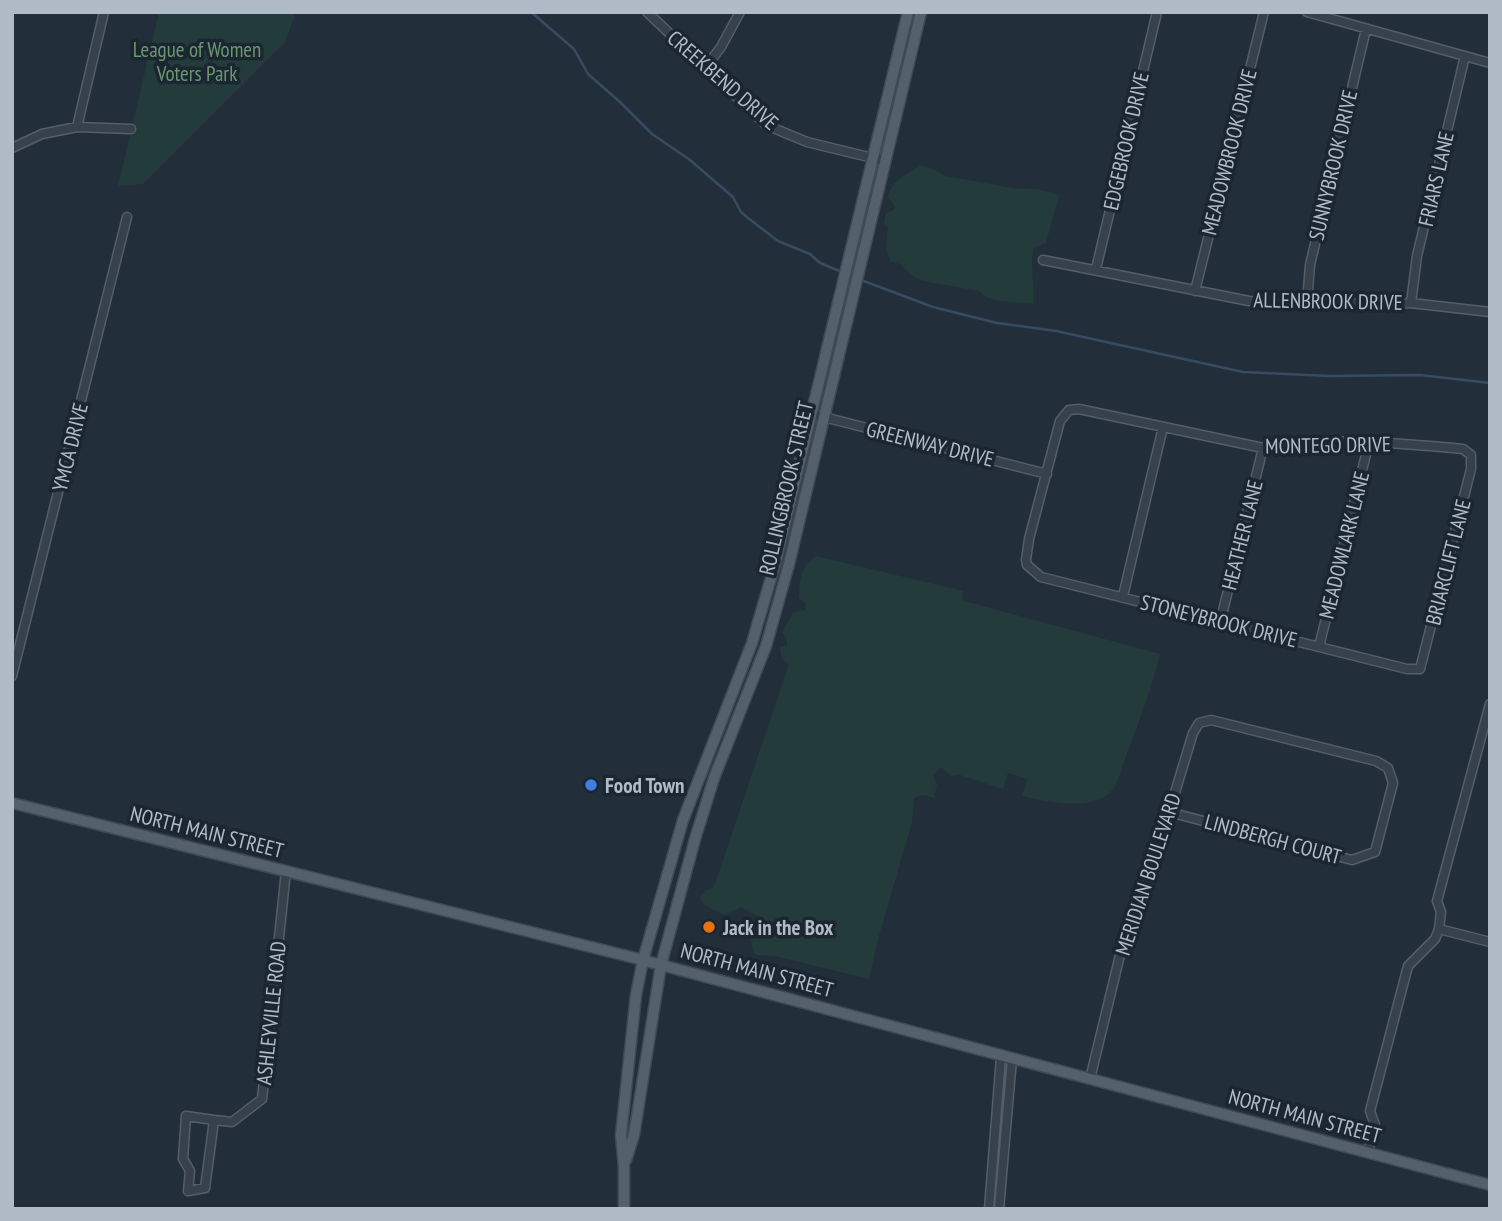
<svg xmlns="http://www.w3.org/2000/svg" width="1502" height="1221" viewBox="0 0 1502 1221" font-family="'PT Sans Narrow',sans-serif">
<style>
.green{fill:#243b3c}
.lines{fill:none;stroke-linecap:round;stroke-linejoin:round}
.stream{stroke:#364c62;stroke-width:2.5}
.minor-casing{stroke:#545e69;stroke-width:11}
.major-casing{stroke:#3f4a54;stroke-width:13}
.minor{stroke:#36414b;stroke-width:8}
.major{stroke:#54606b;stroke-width:10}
.shop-dot{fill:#3f7fe0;stroke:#1b2630;stroke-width:2.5}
.food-dot{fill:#e8710a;stroke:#1b2630;stroke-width:2.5}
.labels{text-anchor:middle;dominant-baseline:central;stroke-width:7;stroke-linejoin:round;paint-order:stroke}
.park-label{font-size:21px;fill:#68986f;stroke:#1b2630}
.street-label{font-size:21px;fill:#b1bbc7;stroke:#1b2630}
.poi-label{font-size:21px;font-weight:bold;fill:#b1bbc7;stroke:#1b2630;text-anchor:start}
</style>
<rect width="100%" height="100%" fill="#222f3b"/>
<path class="green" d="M159 12H296L285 42 143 184 118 186Z
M920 165 934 169 946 176 1012 188 1037 189 1059 195 1046 243 1034 248C1029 258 1035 289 1033 304L1000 301 988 298 979 291 923 281 914 277 900 264 891 262 886 249 888 227 884 224 886 213 892 211 895 207 888 197C891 181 907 174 920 165Z
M816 556 963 591 962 598 964 601 1160 654C1151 692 1137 726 1124 762 1119 774 1118 787 1107 795 1084 811 1047 801 1022 796L1027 779 1008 773 1003 789 960 775 951 776 941 767 933 775 937 784 934 798 923 795 914 798 912 822 878 939 869 979 775 956 758 955 753 952 749 926 761 918 741 907 724 915 703 904 700 898 705 891 714 887 789 664 782 659 780 647 787 645V640L782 632 793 613 805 610 806 604 799 598C800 580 800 566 816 556Z"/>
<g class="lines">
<path class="stream" d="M531 12 574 49 588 74 620 102 652 134 690 160 733 197 741 212 748 218 778 241 810 254 820 263 842 272
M861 280 933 307 997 323 1056 331 1243 372 1329 376 1420 375 1490 383"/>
<g class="minor-casing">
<path id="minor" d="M647 12 766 125 807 142 885 161
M1307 12 1490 63
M705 68 721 47 740 12
M77 127 104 12
M12 148 42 134 77 127 131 129
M1043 260 1249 301 1288 304 1411 303 1490 312
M1096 269 1157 12
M1195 291 1264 12
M1307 303 1310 265 1366 29
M1411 303 1417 256 1465 56
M1079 409 1263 448C1327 436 1399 443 1463 449L1471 455V469L1420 669H1407L1041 577 1027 565 1026 560 1029 539 1060 421 1069 410Z
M812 414 1047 474
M1123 596 1163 427
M1220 623 1263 448
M1319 647 1369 442
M12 676 127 217
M1439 929 1490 942
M1090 1079 1129 918 1146 889 1151 872 1193 733 1199 723 1211 720 1376 761 1388 768 1393 783 1375 852 1352 860 1169 812
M186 1116 214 1120 205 1188 188 1191 190 1171 183 1159Z
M214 1120 232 1122 262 1099 286 871
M1368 1152 1375 1125 1370 1111 1408 966 1435 939 1439 929 1441 912 1437 901 1490 704
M989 1209 1001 1057
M999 1209 1012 1059"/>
</g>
<g class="major-casing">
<path id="major" d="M12 803 631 957 1490 1185
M626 1160 634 1135 661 965 695 839 714 778 766 646 789 564 921 12
M624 1209V1167L621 1135 636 995 643 960 683 820 752 643 776 561 908 12"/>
</g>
<use href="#minor" class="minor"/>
<use href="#major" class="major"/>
</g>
<circle class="shop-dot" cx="591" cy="785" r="7"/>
<circle class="food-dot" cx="709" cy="927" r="7"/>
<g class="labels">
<g class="park-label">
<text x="197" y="49">League of Women<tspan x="197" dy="24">Voters Park</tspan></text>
</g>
<g class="street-label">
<text transform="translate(723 80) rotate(41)">CREEKBEND DRIVE</text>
<text transform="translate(1126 141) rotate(-77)">EDGEBROOK DRIVE</text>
<text transform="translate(1229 152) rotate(-76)">MEADOWBROOK DRIVE</text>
<text transform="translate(1333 165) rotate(-77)">SUNNYBROOK DRIVE</text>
<text transform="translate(1436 179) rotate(-77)">FRIARS LANE</text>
<text transform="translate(1328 301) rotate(1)">ALLENBROOK DRIVE</text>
<text transform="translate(930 444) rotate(14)">GREENWAY DRIVE</text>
<text transform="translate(1328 445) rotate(-1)">MONTEGO DRIVE</text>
<text transform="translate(70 447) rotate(-76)">YMCA DRIVE</text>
<text transform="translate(786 488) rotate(-77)">ROLLINGBROOK STREET</text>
<text transform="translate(1242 535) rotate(-76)">HEATHER LANE</text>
<text transform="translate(1344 545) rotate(-76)">MEADOWLARK LANE</text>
<text transform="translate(1448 562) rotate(-76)">BRIARCLIFT LANE</text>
<text transform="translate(1219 621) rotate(14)">STONEYBROOK DRIVE</text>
<text transform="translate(207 832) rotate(14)">NORTH MAIN STREET</text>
<text transform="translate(1273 839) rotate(15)">LINDBERGH COURT</text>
<text transform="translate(1148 874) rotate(-72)">MERIDIAN BOULEVARD</text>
<text transform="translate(757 970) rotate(15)">NORTH MAIN STREET</text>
<text transform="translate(271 1013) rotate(-84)">ASHLEYVILLE ROAD</text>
<text transform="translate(1305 1116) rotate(15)">NORTH MAIN STREET</text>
</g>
<g class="poi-label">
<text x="605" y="785">Food Town</text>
<text x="723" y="927">Jack in the Box</text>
</g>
</g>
<rect width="1502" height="1221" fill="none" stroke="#b1bbc7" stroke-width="28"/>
</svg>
